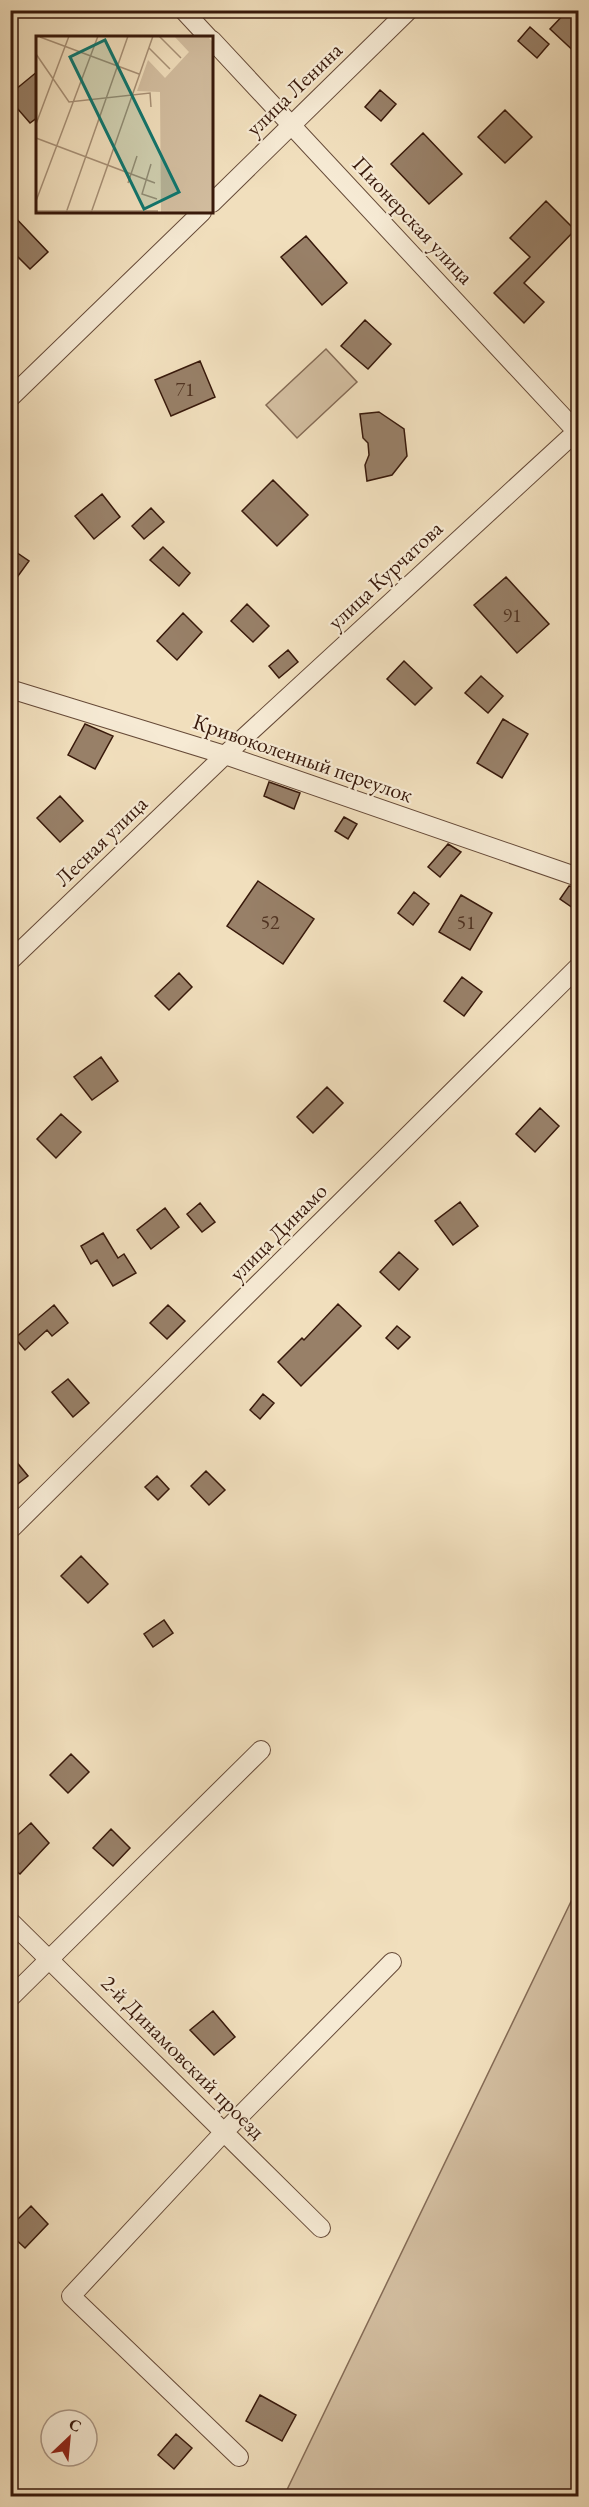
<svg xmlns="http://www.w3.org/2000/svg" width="589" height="2507" viewBox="0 0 589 2507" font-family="'EB Garamond',serif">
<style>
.green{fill:#d2bd9f;stroke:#856b55;stroke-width:1.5}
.building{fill:#988068;stroke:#38190b;stroke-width:1.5}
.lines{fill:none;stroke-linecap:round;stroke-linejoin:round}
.minor-casing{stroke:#664a38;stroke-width:20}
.minor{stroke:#f6ead4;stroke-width:18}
.labels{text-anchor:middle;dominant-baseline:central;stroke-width:4.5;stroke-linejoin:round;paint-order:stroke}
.number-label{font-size:20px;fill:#503322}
.street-label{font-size:22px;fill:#38190b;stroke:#f6ead4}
.inset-road{fill:none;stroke:#a79076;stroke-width:1.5}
.view{fill:#0f766e;fill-opacity:0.15;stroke:#0f766e;stroke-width:3}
.inset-edge{fill:none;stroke:#38190b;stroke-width:3}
</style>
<rect width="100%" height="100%" fill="#f1dfbd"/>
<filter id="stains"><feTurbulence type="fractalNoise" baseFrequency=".00333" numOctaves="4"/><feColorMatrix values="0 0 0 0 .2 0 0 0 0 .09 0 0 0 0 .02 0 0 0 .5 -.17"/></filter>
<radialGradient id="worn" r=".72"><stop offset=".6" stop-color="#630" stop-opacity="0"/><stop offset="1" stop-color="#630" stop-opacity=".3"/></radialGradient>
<path class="green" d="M326 349 357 382 297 438 266 405Z
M578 1887V2496H284Z"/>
<path class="building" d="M567 11 579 23V56L550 29Z
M530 27 549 44 537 58 518 41Z
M38 71V117L30 123 10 100V94Z
M380 90 396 104 381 121 365 107Z
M505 110 532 137 505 163 478 137Z
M423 133 462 174 429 204 391 164Z
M546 201 575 230 524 283 544 302 524 323 494 293 530 257 510 238Z
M10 212 48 252 30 269 10 249Z
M306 236 347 283 322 305 281 257Z
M365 320 391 344 368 369 341 346Z
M200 361 215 397 171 416 155 380Z
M379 412 404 429 407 456 392 475 367 481 365 465 369 455 368 443 363 438 360 414Z
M273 480 308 515 277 546 242 511Z
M102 494 120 517 94 539 75 516Z
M151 508 164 522 144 539 132 526Z
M163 547 190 573 179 586 150 560Z
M10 548 29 561 10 587Z
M506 577 549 624 517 653 474 605Z
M247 604 269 626 253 642 231 621Z
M183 613 202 632 177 660 157 641Z
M288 650 298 662 279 678 269 666Z
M404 661 432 688 415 705 387 679Z
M481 676 503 696 488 713 465 693Z
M503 719 528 734 502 778 477 763Z
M85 724 113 736 95 769 68 755Z
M269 782 300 793 294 809 264 796Z
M60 796 83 821 60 842 37 818Z
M344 817 357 824 348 839 335 831Z
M448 844 461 852 440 877 428 867Z
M258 881 314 919 283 964 227 926Z
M569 886 579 888V900L573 908 560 899Z
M414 892 429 904 413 925 398 913Z
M461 895 492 913 470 950 439 932Z
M179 973 192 987 169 1010 155 996Z
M462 977 482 992 464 1016 444 1001Z
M101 1057 118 1081 92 1100 74 1077Z
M327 1087 343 1103 313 1133 297 1117Z
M540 1108 559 1126 535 1152 516 1134Z
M61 1114 81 1132 56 1158 37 1139Z
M460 1202 478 1226 453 1245 435 1221Z
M200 1203 215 1222 202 1232 187 1214Z
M165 1208 179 1227 151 1249 137 1230Z
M103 1233 118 1258 124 1254 136 1273 113 1286 97 1260 91 1264 81 1246Z
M399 1252 418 1269 399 1290 380 1272Z
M338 1304 361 1326 301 1386 278 1362 302 1338 304 1340Z
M54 1305 68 1323 52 1336 47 1330 25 1350 15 1338Z
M168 1305 185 1321 167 1339 150 1323Z
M397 1326 410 1337 398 1349 386 1338Z
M68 1379 89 1403 73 1417 52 1392Z
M263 1394 274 1403 260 1419 250 1410Z
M10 1454 28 1476 10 1490Z
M206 1471 225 1490 209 1505 191 1486Z
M157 1476 169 1489 158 1500 145 1487Z
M81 1556 108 1584 88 1603 61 1576Z
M164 1620 173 1633 153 1647 144 1634Z
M71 1754 89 1772 68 1793 50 1775Z
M31 1823 49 1843 20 1874 10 1866V1842Z
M111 1829 130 1848 113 1866 93 1848Z
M213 2011 235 2037 214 2055 190 2030Z
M31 2206 48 2224 25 2248 10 2234V2227Z
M260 2395 296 2415 282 2441 246 2421Z
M176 2434 192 2448 174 2469 158 2455Z"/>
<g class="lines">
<g class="minor-casing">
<path id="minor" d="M183 10 209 38
M212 40 578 433
M212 203 409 10
M10 398 202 212
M10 689 225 755 578 877
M10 961 225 755 578 430
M10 1530 578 967
M10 1921 321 2228
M10 1998 261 1750
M239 2457 71 2296 224 2132 392 1962"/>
</g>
<use href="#minor" class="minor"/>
</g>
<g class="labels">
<g class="number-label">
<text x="185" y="389">71</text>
<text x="512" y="615">91</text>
<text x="270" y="922">52</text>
<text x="466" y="922">51</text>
</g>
<g class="street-label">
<text transform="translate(294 89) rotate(-44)">улица Ленина</text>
<text transform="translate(413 220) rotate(47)">Пионерская улица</text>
<text transform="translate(385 575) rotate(-43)">улица Курчатова</text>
<text transform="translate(303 758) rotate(19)">Кривоколенный переулок</text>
<text transform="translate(101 841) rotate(-44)">Лесная улица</text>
<text transform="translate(278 1232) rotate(-45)">улица Динамо</text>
<text transform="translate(183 2057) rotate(45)">2-й Динамовский проезд</text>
</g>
</g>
<g transform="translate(36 36)">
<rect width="177" height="177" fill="#f1dfbd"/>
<path d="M138 0H177L173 2 177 6V177H58L125 176 124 56 101 55 112 24 129 42 153 16Z" fill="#d2bd9f"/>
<path class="inset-road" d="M123 0 145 22M4 1 103 38M113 12 134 33M0 18 33 66 114 57 115 71M0 88 33 0M0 102 119 147M115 128 106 158 121 163M92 147 101 120M0 165 62 0M0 175H122M30 177 92 0M55 177 117 0"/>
<path class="view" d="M69 4 143 156 108 173 34 21Z"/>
<rect width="177" height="177" class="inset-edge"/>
</g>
<rect width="589" height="2507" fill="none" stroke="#f1dfbd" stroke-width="36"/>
<rect x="12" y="12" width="565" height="2483" fill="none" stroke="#38190b" stroke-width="3"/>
<rect x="18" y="18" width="553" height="2471" fill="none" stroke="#38190b" stroke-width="1.5"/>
<g transform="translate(69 2438) rotate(26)"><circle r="28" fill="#f6ead4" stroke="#aa9684" stroke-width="1.5"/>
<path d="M0-4.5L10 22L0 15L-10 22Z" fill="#8f2418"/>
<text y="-9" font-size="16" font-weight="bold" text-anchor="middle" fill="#38190b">С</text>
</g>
<rect width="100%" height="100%" filter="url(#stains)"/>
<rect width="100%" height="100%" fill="url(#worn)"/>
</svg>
